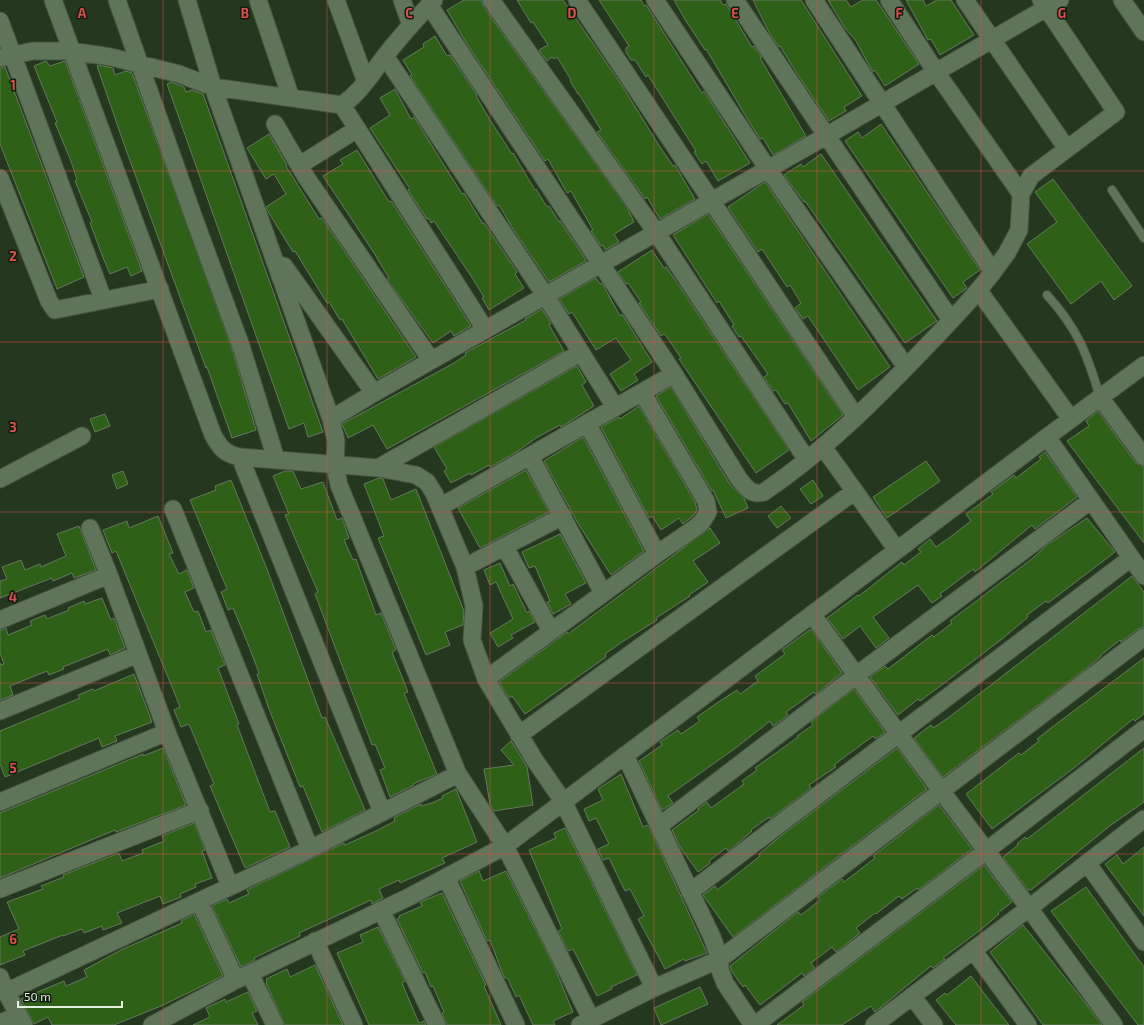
<svg xmlns="http://www.w3.org/2000/svg" width="1144" height="1025" viewBox="0 0 1144 1025" font-family="'Exo 2',sans-serif">
<style>
.building{fill:#2e6117;stroke:#65795e}
.lines{fill:none;stroke-linecap:round;stroke-linejoin:round}
.service-casing{stroke:#45543f;stroke-width:10}
.minor-casing{stroke:#45543f;stroke-width:19}
.service{stroke:#60745a;stroke-width:8}
.minor{stroke:#60745a;stroke-width:17}
.grid{fill:none;stroke:#d9504d;stroke-width:1;stroke-opacity:0.55}
.grid-label{font-size:13px;text-anchor:middle;font-weight:bold;fill:#d9504d;stroke:#141c11;stroke-width:3;stroke-linejoin:round;paint-order:stroke}
</style>
<rect width="100%" height="100%" fill="#25371f"/>
<path class="building" d="M464 0H481L483 6 628 209 634 222 614 234 619 242 605 250 603 245 601 246 591 231 593 230 571 191 567 193 548 159 545 161 467 44 447 10Z
M517 0H563L621 84 660 147 673 166 675 165 695 199 660 219 647 197 645 199 597 132 601 130 579 94H578L570 81 571 80 557 57 554 59 552 57 547 61 539 50 548 45 533 22 531 23Z
M599 0H641L644 6 646 5 702 93 704 91 750 163 718 181 706 161 702 164 694 152 696 151 648 75 646 77 635 60H631L626 52V48L629 46Z
M674 0H720L723 5 726 4 752 47 754 46 762 57 760 58 806 136 773 155 763 138 760 139 748 120 706 49 705 50 686 21Z
M753 0H801L862 96 844 107 846 111 829 121 800 78 780 46 779 47 771 36Z
M828 0H846L851 7 863 0H876L919 64 885 86 875 70 873 72 869 65 856 41 845 28Z
M906 0H923L926 6 937 0H951L974 35 940 55 931 39 928 40Z
M435 36 447 56 450 55 477 95 476 96 490 120 512 154 513 153 535 190 536 189 547 207 549 206 559 222 560 221 584 257 586 261 549 282 513 229 499 205 497 206 410 76 412 75 403 60 424 47 423 44Z
M46 61 50 66 65 61 142 271 131 276 127 267 110 274 104 260 90 223 92 222 75 181 77 180 71 161 55 123 57 122 34 66Z
M98 65 113 68 115 75 126 71 132 73 232 349 256 430 232 438 207 367 206 368 125 147 97 66Z
M5 67 84 277 57 289 0 144V68Z
M171 82 184 87 186 92 192 90 203 94 323 432 308 437 304 423 289 429 167 84Z
M395 89 411 119 414 117 462 194 464 193 483 224 484 223 517 272 515 274 524 288 489 310 482 298 484 297 471 276 434 221 431 223 429 218 427 219 408 190 410 189 370 128 390 115 380 98Z
M881 124 980 270 963 282 967 288 953 298 845 141 858 132 862 138Z
M269 134 287 165 286 166 319 219 322 218 416 357 378 379 342 319 340 320 329 302 327 303 295 251 293 252 267 210 266 207 286 194 274 174 266 179 247 148Z
M357 150 389 202 391 201 471 326 454 336 451 331 433 343 387 279 389 278 374 253 323 176 343 164 340 160Z
M821 154 937 321 905 343 805 201 804 202 784 175 801 164 803 167Z
M1053 179 1132 286 1114 300 1101 281 1071 304 1027 244 1057 222 1035 192Z
M765 182 890 367 858 390 808 316 803 319 795 308 801 303 790 285 787 287 762 249 758 252 728 207Z
M708 214 843 415 811 441 788 403 785 404 776 390 773 391 764 377 768 374 741 336 739 337 732 326 734 325 719 301 717 303 673 235Z
M652 250 664 268 666 267 678 284 789 450 756 473 679 359 681 358 667 337 664 334 661 336 639 303 641 302 628 283 626 284 618 272Z
M596 278 600 284 602 283 620 316 622 314 652 362 634 374 638 380 621 391 610 374 631 360 616 338 596 350 572 312 569 314 559 299Z
M542 309 551 324 549 325 564 351 387 449 373 425 348 438 342 424 454 363 466 355 465 353 526 320 525 319Z
M577 366 586 382 582 385 594 406 561 427 560 425 536 438 518 451 490 467 489 465 471 475 470 473 451 483 444 471 447 469 434 447Z
M671 387 715 460 731 486 744 498 748 508 726 518 713 490 712 491 656 396Z
M639 406 695 502 697 510 694 515 683 524 679 518 661 530 652 516 649 518 601 427 619 417 620 419Z
M1098 411 1136 463 1144 467V543L1067 441 1089 426 1086 421Z
M105 414 110 426 95 432 90 419Z
M583 437 644 551 611 575 579 525 544 461Z
M1045 452 1077 497 1035 529 1032 525 975 572 973 569 940 594 942 596 932 603 918 585 873 617 889 638 876 648 860 626 843 639 827 618 858 595 859 596 902 562 904 565 921 552 918 549 930 539 936 547 949 538 971 521 966 514 993 494 991 492 1014 475 1016 478 1041 459 1039 457Z
M926 461 940 481 887 518 873 497Z
M526 470 549 512 480 548 458 508Z
M123 471 128 484 117 489 112 475Z
M285 471H293L301 489 323 482 337 520 342 518 349 538 344 540 353 560 356 559 376 615 381 613 396 650 392 652 408 692 404 693 437 774 413 784 414 785 390 797 380 770 385 768 375 744 372 745 315 594 318 592 285 515 289 514 273 476Z
M379 478 383 479 391 500 416 489 464 611 463 625 445 632 450 645 426 655 378 538 384 536 364 484Z
M231 480 267 569 322 718 325 717 365 810 322 832 303 786 300 787 269 709 257 674 259 673 248 644 233 608 228 610 221 592 227 589 190 500 216 490 215 486Z
M813 480 823 496 811 504 800 489Z
M781 506 791 518 777 528 768 516Z
M158 516 173 553 169 554 179 574 187 570 194 588 185 592 194 612 198 611 206 632 211 630 225 665 218 668 239 724 237 725 270 812 275 811 290 847 245 868 210 786 214 784 189 724 181 727 174 710 180 707 172 687 116 551 112 553 103 530 127 521 129 528Z
M1087 518 1115 552 1048 603 1046 601 1027 615 1028 617 1002 639 935 690 920 701 918 699 898 715 870 677 885 666 888 669 932 635 934 637 952 623 950 621 1033 558 1047 545Z
M79 526 96 570 74 578 72 573 53 581 52 578 0 598V581L7 579 2 567 21 560 25 570 40 564 41 567 66 556 57 534Z
M710 528 720 543 693 561 708 582 689 595 690 596 656 618 657 620 622 642 605 654 606 657 525 714 512 696 509 698 499 682 567 632 568 634Z
M560 534 586 583 565 594 571 604 553 614 547 602 550 601 535 566 529 568 522 552Z
M500 563 510 586 513 584 527 613 529 611 535 622 511 635 513 638 498 647 490 633 513 619 496 582 490 585 484 570Z
M1132 576 1144 592V627L1138 629 1121 642 1120 640 1101 655V656L1087 668 943 777 914 738 931 725 933 728 948 718Z
M102 598 111 620 114 618 125 648 110 655 108 649 63 667 64 669 49 675 47 671 10 686 13 695 0 700V663L1 665 4 664 0 653V630L6 628 8 635 32 625 30 621 45 615 47 619 69 610 68 608 84 601 85 604Z
M811 629 842 673 816 694 814 692 786 712 788 715 773 726 770 721 737 747 668 796 673 803 662 810 639 761 662 745 660 742 678 730 681 734 700 721 697 717 720 701 737 690 740 694 758 681 755 676 785 654 782 650Z
M1144 658V714L1135 721 1133 719 1074 768 992 829 966 794 1019 753 1021 755 1039 741 1037 739 1051 728Z
M134 674 152 722 115 736 117 741 102 747 99 738 5 777 0 764V731L80 698 78 695 93 689 94 691Z
M854 689 885 732 876 739 873 736 850 753 834 765 836 767 809 785 811 788 770 819 769 817 751 830 752 831 731 849 728 851 726 848 709 861 710 863 698 872 680 847 672 830 699 810 698 809 707 802 711 808 744 784 742 781 757 770 755 768 798 737 797 736 813 725 811 722Z
M511 741 527 767 533 805 494 811 490 804 484 769 514 765 501 750Z
M163 748 186 805 116 832 115 830 0 878V813L143 754V756Z
M897 748 927 789 733 937 703 895 715 886 717 890 760 856 759 854 782 835Z
M1144 748V802L1111 825 1031 890H1028L1003 857 1018 845 1017 844 1025 837 1027 839Z
M621 774 643 827 648 825 707 953 685 961 684 959 665 969 638 919 644 916 630 889 625 891 609 858 603 860 598 849 609 844 596 818 589 821 584 809 603 800 598 789Z
M456 789 477 842 442 858 445 863 400 883 399 880 379 889 383 898 372 904 371 900 299 933 300 936 254 958 255 960 241 967 212 906 227 899 229 903 249 894 247 890 261 883 344 843 345 845 378 830 395 821 394 818 397 816 421 804V806L432 803 443 798 442 796Z
M939 805 972 849 918 890 917 888 902 899 899 896 876 914 875 913 856 928 860 933 836 952 832 947 811 963 815 968 804 976 802 973 760 1005 745 985 743 987 732 972 730 966 798 912 801 915 820 900 818 897 842 879 844 882 875 858 873 856Z
M194 823 205 850 202 851 212 878 195 884 196 887 180 894 181 897 163 904 160 896 117 913 122 923 103 930 102 926 84 933 82 929 63 936V935L23 951 25 955 0 965V937L19 929 7 902 43 889 41 886 64 877 63 875 119 853 122 861 143 853 142 850 164 841 162 836Z
M565 828 637 975 611 987 612 989 597 996 573 949 568 951 558 931 562 929 529 850 556 838 554 833Z
M1144 847V916L1105 864 1117 855 1123 864Z
M984 865 1012 902 998 913 999 914 983 928 943 958 945 959 933 968 931 966 875 1012 871 1006 842 1025H777L804 1005 802 1002Z
M479 871 483 881 506 871 554 966 573 1012 553 1021 555 1025H533L519 995 516 997 508 979 504 977 490 940 487 941 460 881Z
M1086 887 1144 967V1025H1138L1051 911Z
M442 893 486 985 484 986 501 1025H447L442 1013 444 1012 433 986 431 987 425 972 423 973 397 919 400 917 399 916 422 906 420 902Z
M194 914 223 976 161 1006 114 1025H52L48 1017 34 1024 21 999 64 981 66 986 87 977 84 970 121 950 182 923 181 921Z
M1023 925 1084 1001 1102 1025H1043L990 952Z
M378 927 405 981 402 983 419 1023 424 1021 426 1025H369L337 953 363 942 360 935Z
M315 965 343 1025H285L266 983 267 982 266 979 287 969 290 977Z
M971 976 990 1001 1009 1025H956L936 1000 945 993 947 995Z
M700 987 708 1004 661 1025 654 1008Z
M248 992 257 1011 252 1013 258 1025H193L210 1017 206 1008 225 999 226 1002Z"/>
<g class="lines">
<g class="service-casing">
<path id="service" d="M1112 190 1144 238
M1047 295C1078 329 1087 354 1100 397"/>
</g>
<g class="minor-casing">
<path id="minor" d="M53 0 213 435C220 448 225 454 240 457L378 468 416 475 427 482 434 493 465 567 474 606 472 640 486 679 534 759 563 801 654 988
M117 0 195 221 241 346 276 459
M187 0 213 87 331 419 336 441 335 466 339 485 458 774 505 846 591 1019
M258 0 291 98
M336 0 366 82
M402 0 411 25
M491 0 656 232 807 460
M577 0 856 417
M655 0 768 169 906 367
M735 0 951 320
M889 0 936 72 1021 194
M965 0 1067 149
M1122 0 1144 32
M429 5 674 374 739 479C746 488 752 496 764 492 823 452 873 402 922 351 947 325 972 300 993 272L814 0
M0 21 103 299
M385 56 545 295 615 407
M0 58 33 51H71L111 57 179 74 213 87 342 105C361 92 371 74 385 56 400 37 417 18 434 0
M342 105 485 329
M275 124 306 177 431 360
M300 165 357 129
M0 178 49 301 55 310 160 289
M284 266 374 393
M993 272 1007 253 1019 230 1021 194 1031 176 1116 112 1041 0
M979 291 1071 419
M1100 397 1144 457
M331 419 374 393 826 136 1060 0
M587 423 657 554
M1047 437 1144 576
M823 447 897 550
M530 456 603 593
M240 457 382 812
M378 468 580 353
M0 479 82 436
M440 507 674 374
M173 509 310 849
M90 528 109 575
M505 547 551 631
M465 567 563 516
M812 614 898 733 1029 908 874 1025
M0 620 109 575 167 732 230 886
M486 679 657 554 695 528 702 522 708 512 706 501 642 392
M0 711 138 654
M519 735 855 491
M625 755 712 937 720 959V970L725 983 753 1025
M0 802 167 732
M659 826 858 674 1090 501
M1087 863 1144 942
M446 877 516 1025
M0 889 200 810
M690 892 1131 558
M199 901 236 980
M381 910 437 1025
M315 941 354 1025
M973 950 1028 1025
M250 974 275 1025
M0 977 6 992 24 1025
M6 992 310 849 458 774
M912 996 934 1025
M0 1023 19 1015
M152 1025 236 980 411 896 505 846 1047 437 1144 365
M580 1025 654 988 720 959 1144 637
M755 1025 986 851 1144 729
M1114 1025 1029 908 1144 819"/>
</g>
<use href="#service" class="service"/>
<use href="#minor" class="minor"/>
</g>
<path class="grid" d="M163 0V1025M327 0V1025M490 0V1025M654 0V1025M817 0V1025M981 0V1025M0 171H1144M0 342H1144M0 512H1144M0 683H1144M0 854H1144"/>
<g class="grid-label">
<text x="82" y="18">A</text>
<text x="245" y="18">B</text>
<text x="409" y="18">C</text>
<text x="572" y="18">D</text>
<text x="735" y="18">E</text>
<text x="899" y="18">F</text>
<text x="1062" y="18">G</text>
<text x="13" y="90">1</text>
<text x="13" y="261">2</text>
<text x="13" y="432">3</text>
<text x="13" y="602">4</text>
<text x="13" y="773">5</text>
<text x="13" y="944">6</text>
</g>
<path d="M18 1001v6h104v-6" fill="none" stroke="#e4efe0" stroke-width="2"/>
<text x="24" y="1001" font-size="12" fill="#e4efe0" stroke="#141c11" stroke-width="3" paint-order="stroke">50 m</text>
</svg>
